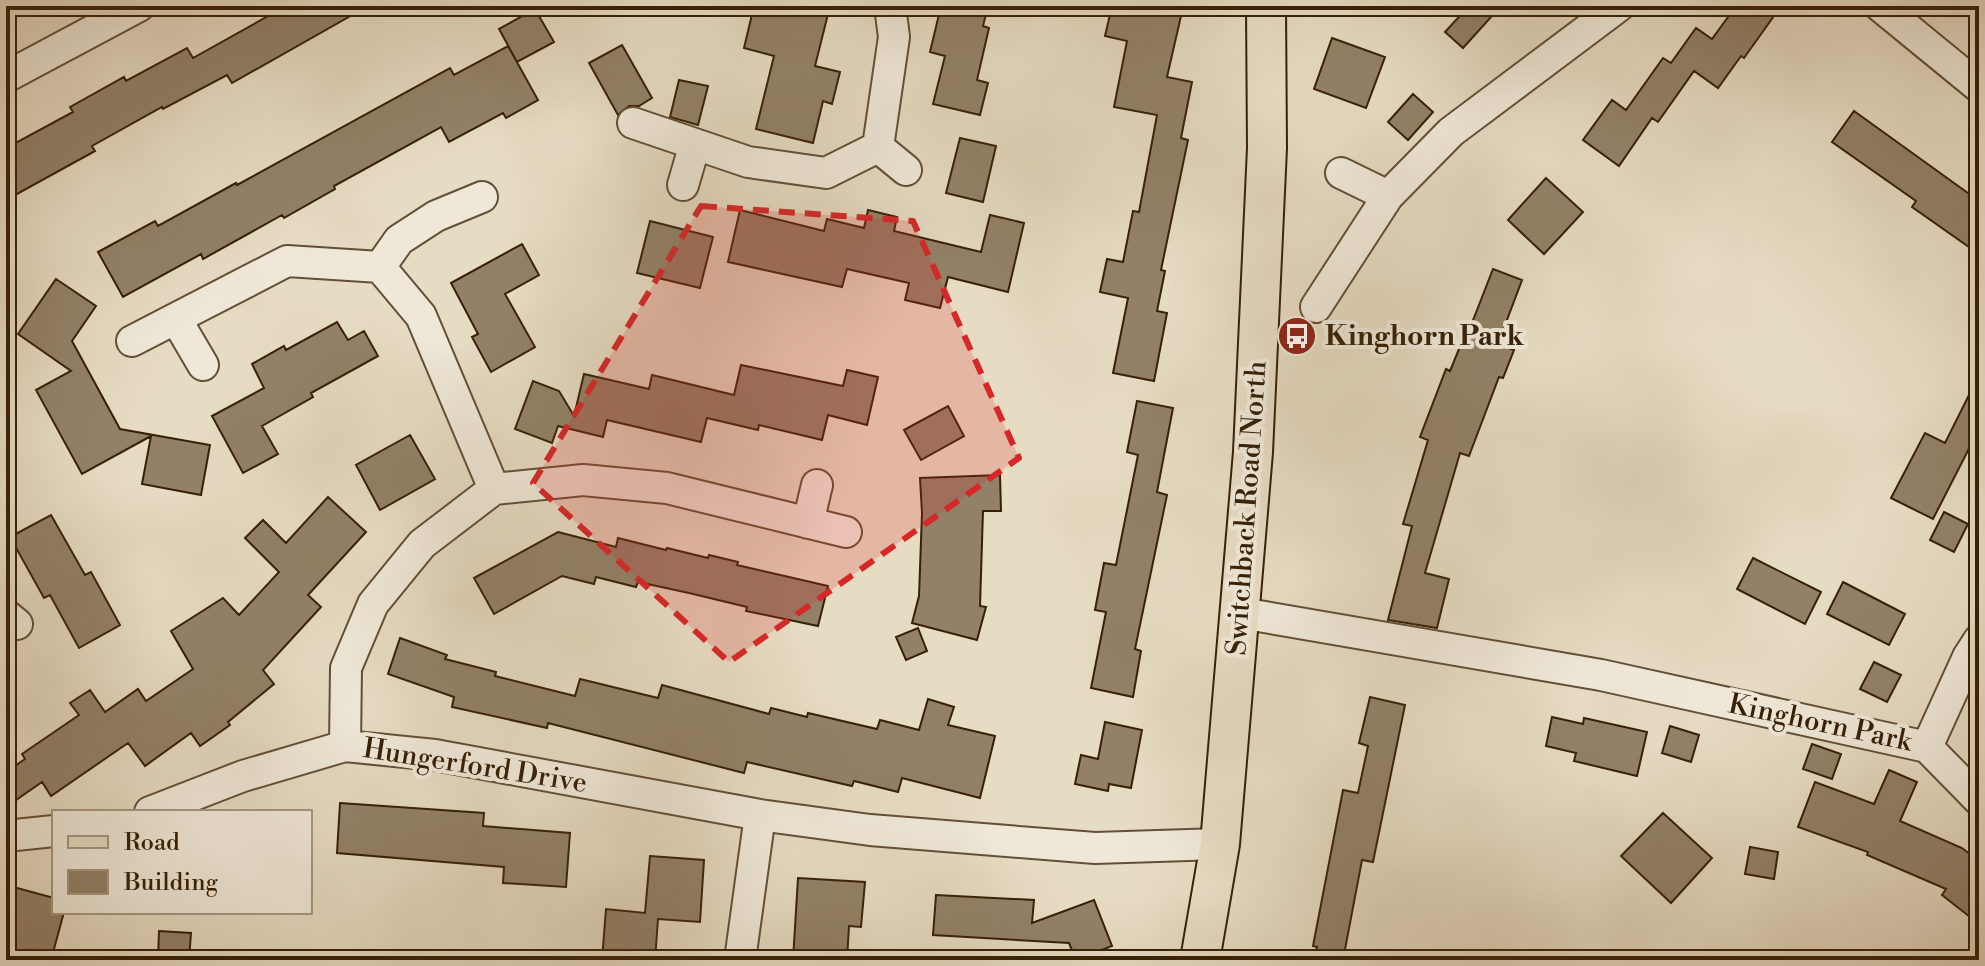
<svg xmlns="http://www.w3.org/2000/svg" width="1985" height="966" viewBox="0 0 1985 966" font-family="'Libre Bodoni',serif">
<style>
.building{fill:#928168;stroke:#372006;stroke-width:2}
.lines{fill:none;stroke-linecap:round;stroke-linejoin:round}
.minor-casing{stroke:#634f35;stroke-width:34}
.major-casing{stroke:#372006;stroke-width:42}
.minor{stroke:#efe8d8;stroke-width:30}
.major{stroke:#e6dbc3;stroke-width:38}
.marked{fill:#d62828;fill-opacity:0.2;stroke:#d62828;stroke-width:6;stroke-dasharray:16 10;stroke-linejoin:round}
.labels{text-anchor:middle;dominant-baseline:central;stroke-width:8;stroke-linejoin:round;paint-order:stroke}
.poi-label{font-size:28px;font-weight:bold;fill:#372006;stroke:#efe8d8;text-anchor:start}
.street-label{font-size:28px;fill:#372006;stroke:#efe8d8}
</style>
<rect width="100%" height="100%" fill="#e6dbc3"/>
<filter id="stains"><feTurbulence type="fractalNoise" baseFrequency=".0025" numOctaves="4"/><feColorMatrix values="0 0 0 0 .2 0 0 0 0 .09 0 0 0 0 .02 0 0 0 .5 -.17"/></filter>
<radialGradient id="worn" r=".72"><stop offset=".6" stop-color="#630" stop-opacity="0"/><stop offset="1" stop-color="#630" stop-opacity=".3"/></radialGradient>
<path class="building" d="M286 6H368L232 83 227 75 163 109 162 107 92 146 95 151 6 200V148L73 112 70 107 124 77 126 81 187 48 193 58Z
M754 6H830L815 66 840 72 832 104 823 101 813 143 756 129 774 56 744 48Z
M941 6H988L983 26 989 28 977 80 988 83 980 115 933 104 945 56 930 52Z
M1112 6H1136L1181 16 1167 77 1192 82 1181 138 1188 140 1161 270 1165 271 1157 311 1167 313 1154 381 1113 373 1128 298 1100 292 1107 259 1123 262 1133 211 1139 212 1157 115 1114 107 1127 41 1105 36Z
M1469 6H1501L1463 48 1445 32Z
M1736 6H1781L1744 58 1741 56 1718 88 1694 71 1658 122 1652 118 1619 166 1583 140 1612 100 1626 110 1663 58 1671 63 1696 28 1712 39Z
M535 9 554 42 517 62 499 29Z
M1332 38 1385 57 1366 108 1314 89Z
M622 45 652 98 639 106H629L618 115 589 63Z
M508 46 538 100 506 118 503 113 449 142 441 127 334 186 335 189 284 218 282 215 203 259 201 254 123 297 98 252 155 221 158 226 236 183 237 185 450 68 454 75Z
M679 80 708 86 698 125 670 117Z
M1413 94 1433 112 1408 140 1388 122Z
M1854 111 1979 201V254L1912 207 1916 201 1832 142Z
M960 138 996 146 983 202 946 193Z
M1546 178 1583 212 1544 254 1508 220Z
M740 210 824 231 827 219 864 228 868 210 897 217 894 231 981 252 990 215 1024 223 1008 292 948 277 940 308 905 300 909 283 847 269 842 287 728 262Z
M650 221 713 237 700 288 637 273Z
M522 244 539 275 505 294 535 347 491 372 472 337 478 334 451 283Z
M1493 269 1522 280 1498 344 1514 350 1503 378 1499 377 1469 456 1460 453 1425 573 1449 579 1437 628 1388 620 1412 526 1403 524 1428 440 1420 437 1446 369 1450 371 1466 332 1468 333Z
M56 279 96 306 72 341 120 429 210 445 201 495 142 484 151 436 82 474 36 390 71 371 18 334Z
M337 322 348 340 364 331 378 356 311 393 313 397 262 426 278 454 243 473 212 416 264 388 252 364 284 346 286 350Z
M741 365 843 386 847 370 878 377 867 425 828 415 822 440 759 425 758 430 707 418 701 442 607 420 603 437 558 426 552 443 515 429 533 381 559 391 574 416 584 374 649 389 652 375 734 395Z
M1979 375V429L1933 519 1891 498 1925 433 1945 443Z
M1137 401 1173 408 1157 492 1167 495 1135 649 1141 651 1133 697 1091 688 1106 612 1095 610 1104 563 1116 565 1138 455 1127 452Z
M948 406 964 436 921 460 904 430Z
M410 435 435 479 380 510 356 465Z
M1000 475 1001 511H983L980 606 986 607 977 640 912 623 919 596 922 513 920 478Z
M328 497 366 532 308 595 321 607 263 670 274 684 228 722 230 725 200 746 191 733 145 766 128 743 51 796 42 782 6 807V772L25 759 22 754 79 715 70 703 90 690 105 712 138 689 146 701 193 669 171 631 223 598 239 615 279 572 245 538 263 520 286 543Z
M1944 512 1968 524 1954 552 1930 540Z
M51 515 85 575 91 572 120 625 79 648 50 595 44 598 10 537Z
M558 532 616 547 618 538 666 550 667 548 708 558 709 555 738 562 737 565 828 586 818 626 746 611 747 607 689 593 638 582 636 587 596 577 594 584 562 576 494 614 474 578Z
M1753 558 1821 592 1805 624 1737 589Z
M1843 582 1905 614 1889 645 1827 614Z
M918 628 927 651 906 660 896 637Z
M400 638 447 655 445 659 496 672 495 676 575 696 580 679 658 698 662 685 769 714 771 708 807 717 808 713 877 729 880 720 919 730 928 699 954 707 948 725 995 736 980 798 902 778 898 792 854 781 852 786 747 762 744 773 548 723 547 728 452 707 454 697 388 674Z
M1874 662 1901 675 1887 702 1860 689Z
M1370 697 1405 705 1373 862 1362 860 1343 960H1314L1317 947 1313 946 1343 790 1358 793 1368 746 1359 743Z
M1552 717 1583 724 1584 718 1647 732 1637 776 1574 761 1576 753 1546 746Z
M1105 722 1142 730 1131 788 1109 784 1108 791 1075 784 1081 755 1098 759Z
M1670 726 1699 735 1691 762 1662 753Z
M1812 744 1841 754 1832 779 1803 769Z
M1889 770 1917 782 1900 821 1962 848 1979 861V924L1942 895 1946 889 1867 855 1868 852 1798 827 1815 782 1874 804Z
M340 803 484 813 483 826 570 833 566 887 503 883 504 867 337 853Z
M1663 813 1712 858 1671 903 1621 856Z
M1750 847 1778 852 1774 879 1745 874Z
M650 856 704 860 700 922 658 919 655 960H602L606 909 645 913Z
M798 878 865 882 861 927 849 926 847 960H793Z
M6 885 54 898V912H64L51 960H6Z
M936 895 1034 900 1032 923 1094 900 1112 946 1076 960 1069 943 933 935Z
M159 931 191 933 189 960H158Z"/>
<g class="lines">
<g class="minor-casing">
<path id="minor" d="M1880 6 1979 87
M6 77 139 6
M633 123 748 162 826 173 878 147 894 37 890 6
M878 147 906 170
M683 185 695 144
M1388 196 1451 132 1619 6
M380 267 421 316 494 489
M1316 307 1388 196 1341 173
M176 319 203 365
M132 341 287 261 380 267 399 240 436 216 482 197
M808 523 817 485
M1241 613 1601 675 1927 747 1979 800
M6 615 17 624
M345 746 346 668 373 604 422 544 494 489 583 480 667 488 846 532
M1927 747 1968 657 1979 640
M150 812 243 776 345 746 435 755 760 815 870 830 1095 848 1220 844
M6 836 54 831
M740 960 760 815"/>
</g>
<g class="major-casing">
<path id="major" d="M1200 960 1220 844 1253 452 1267 148 1266 6"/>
</g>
<use href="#minor" class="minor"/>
<use href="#major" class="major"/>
</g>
<path class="marked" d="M701 206 913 221 1019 458 729 662 533 483Z"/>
<defs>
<g id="bus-disc" transform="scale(2)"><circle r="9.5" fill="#8f2418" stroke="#efe8d8"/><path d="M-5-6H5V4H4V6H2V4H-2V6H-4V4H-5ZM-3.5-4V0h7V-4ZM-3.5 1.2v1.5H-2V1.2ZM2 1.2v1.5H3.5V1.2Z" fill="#fff"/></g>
</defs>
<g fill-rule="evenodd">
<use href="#bus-disc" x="1297" y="336"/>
</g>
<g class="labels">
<g class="poi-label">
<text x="1325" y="336">Kinghorn Park</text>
</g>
<g class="street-label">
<text transform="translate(1247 508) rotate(-86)">Switchback Road North</text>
<text transform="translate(1820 723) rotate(12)">Kinghorn Park</text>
<text transform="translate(475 766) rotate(9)">Hungerford Drive</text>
</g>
</g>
<rect width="1985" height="966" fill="none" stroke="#e6dbc3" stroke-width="32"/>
<rect x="8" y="8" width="1969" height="950" fill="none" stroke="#372006" stroke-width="4"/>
<rect x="16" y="16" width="1953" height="934" fill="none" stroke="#372006" stroke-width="2"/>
<rect x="52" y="810" width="260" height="104" fill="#efe8d8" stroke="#a59884" stroke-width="2"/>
<rect x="68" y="836" width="40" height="12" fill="#e6dbc3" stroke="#a59884" stroke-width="2"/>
<text x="124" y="850" font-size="24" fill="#372006">Road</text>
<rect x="68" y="870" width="40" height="24" fill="#928168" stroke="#a59884" stroke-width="2"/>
<text x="124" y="890" font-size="24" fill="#372006">Building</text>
<rect width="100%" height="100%" filter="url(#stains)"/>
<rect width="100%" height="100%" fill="url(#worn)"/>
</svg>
